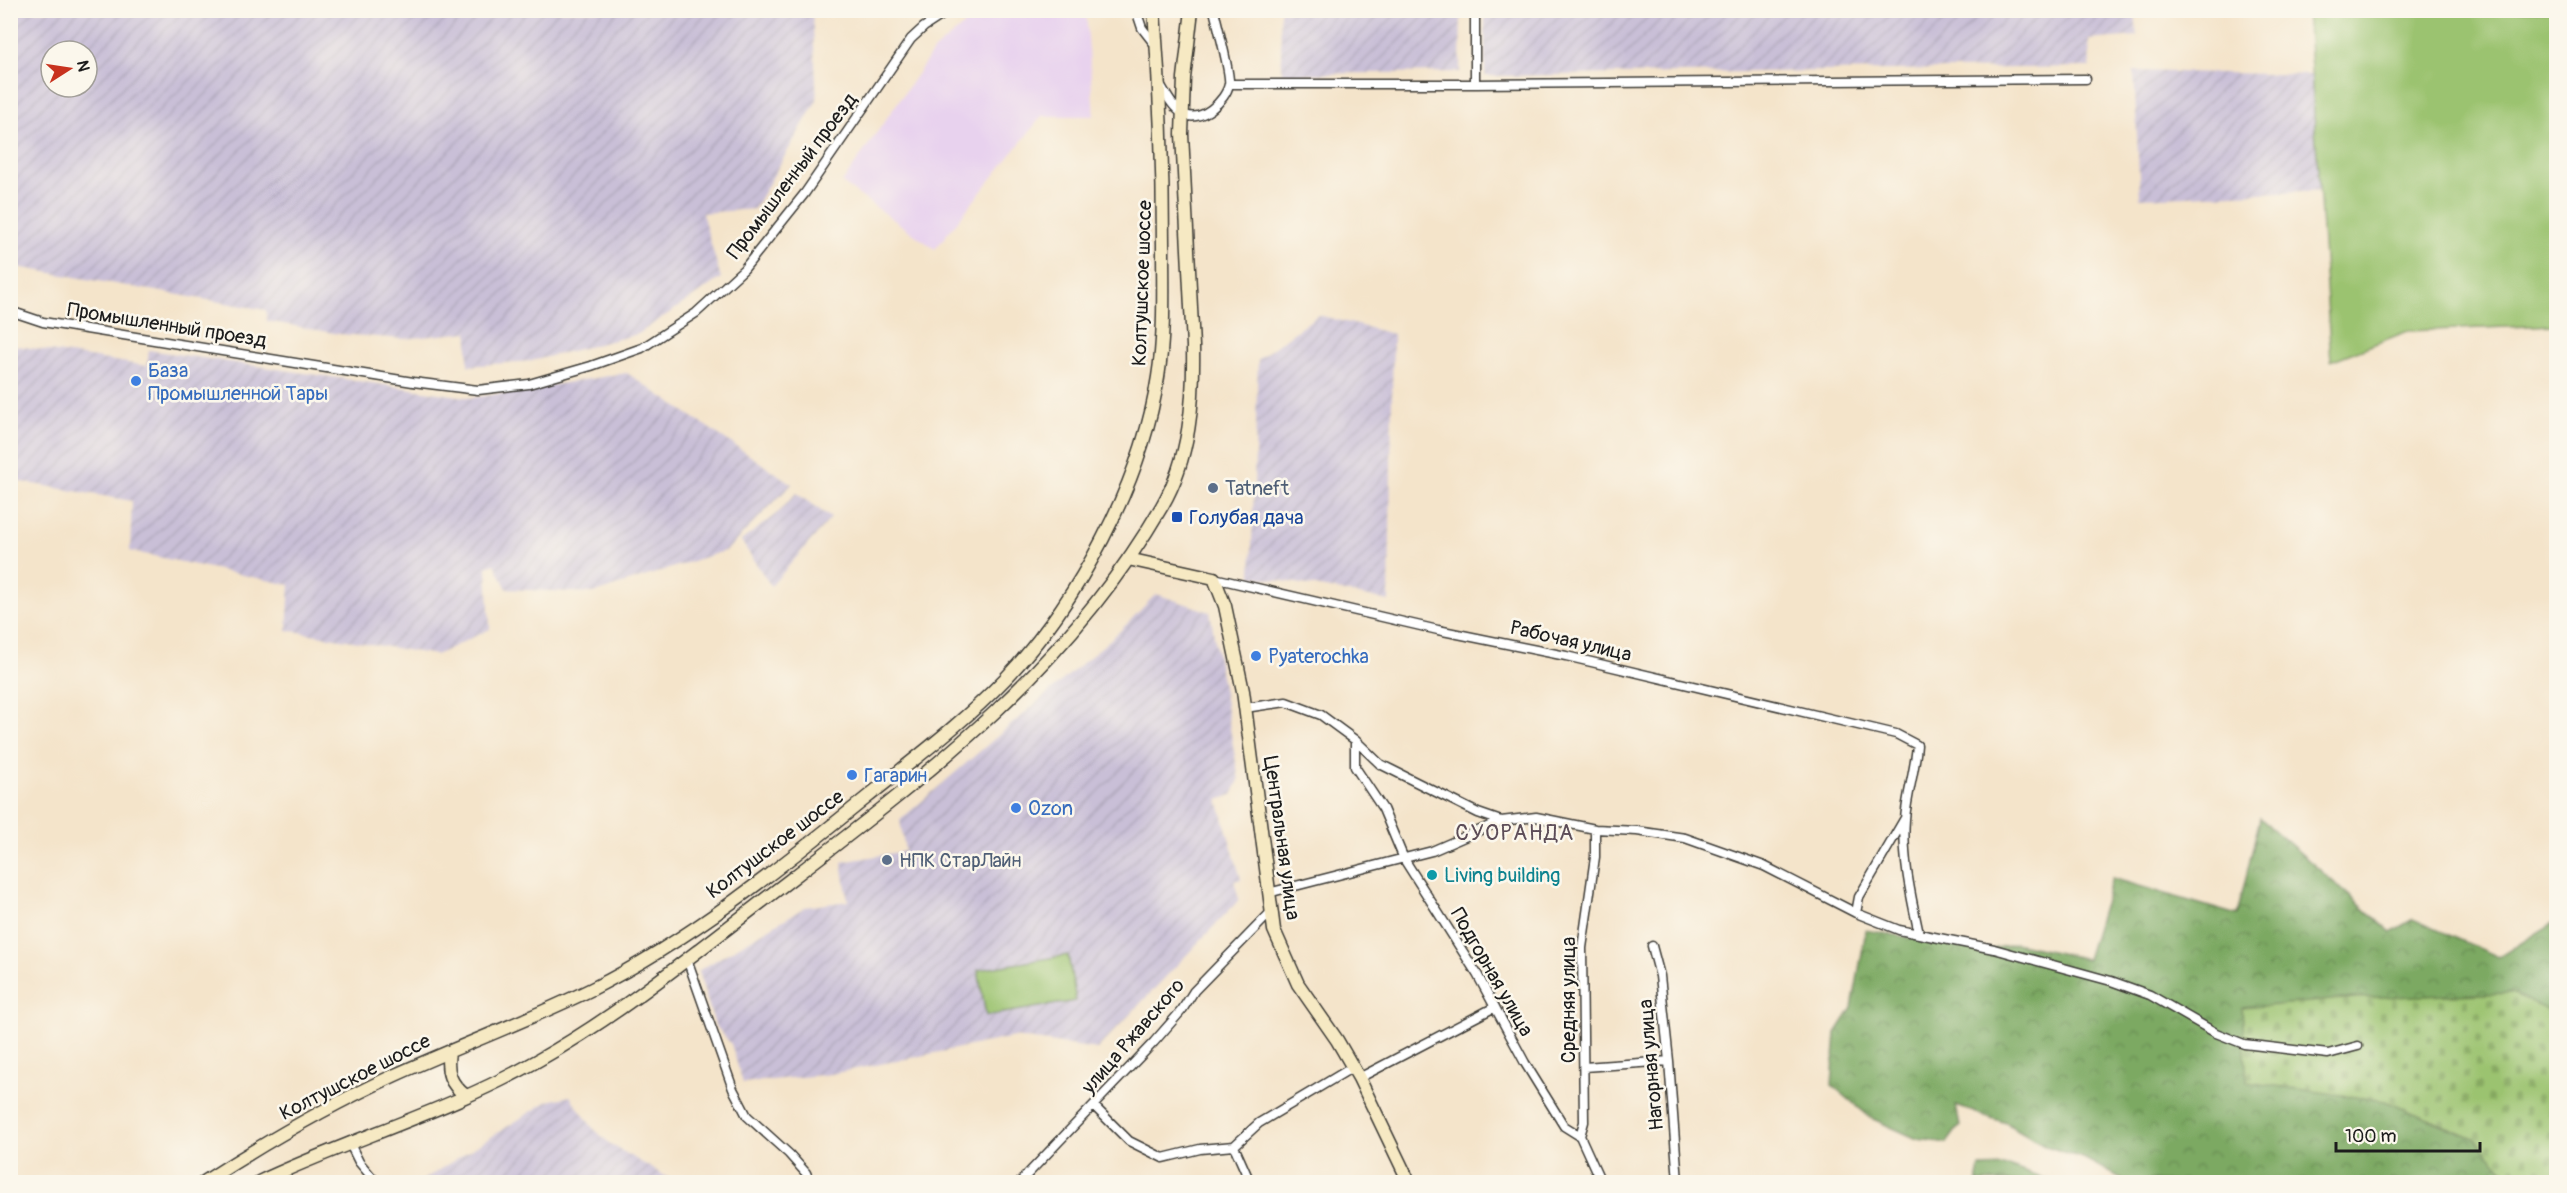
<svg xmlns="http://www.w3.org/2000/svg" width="2567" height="1193" viewBox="0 0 2567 1193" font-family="Pangolin,sans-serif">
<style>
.built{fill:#e8d2ee}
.industrial{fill:url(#industrial-furrows);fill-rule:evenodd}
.grass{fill:#9bc370;stroke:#5c7046;stroke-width:1.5}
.forest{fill:url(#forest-crowns);stroke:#4c623f;stroke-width:1.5}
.cemetery{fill:url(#cemetery-stones);stroke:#5c7046;stroke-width:1.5}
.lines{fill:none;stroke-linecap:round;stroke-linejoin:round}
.street-casing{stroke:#3c3a36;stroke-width:11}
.secondary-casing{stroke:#3c3a36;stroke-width:15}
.street{stroke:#fff;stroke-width:8}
.secondary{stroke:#f6e9c3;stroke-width:12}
.shop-dot{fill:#3f7fe0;stroke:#fbf7ec;stroke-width:2}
.service-dot{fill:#5c6f8a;stroke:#fbf7ec;stroke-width:2}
.transit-dot{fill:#1a4fb4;stroke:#fbf7ec;stroke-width:2}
.culture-dot{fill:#0f9aa8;stroke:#fbf7ec;stroke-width:2}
.labels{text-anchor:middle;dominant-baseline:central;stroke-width:5;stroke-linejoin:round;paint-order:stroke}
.street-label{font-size:20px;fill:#1c1c1c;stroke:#fbf7ec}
.shop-label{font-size:20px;fill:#366cbe;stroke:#fbf7ec;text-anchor:start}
.service-label{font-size:20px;fill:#4e5e75;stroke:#fbf7ec;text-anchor:start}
.transit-label{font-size:20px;fill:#164399;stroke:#fbf7ec;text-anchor:start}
.culture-label{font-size:20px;fill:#0d838f;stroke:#fbf7ec;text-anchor:start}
.quarter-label{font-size:22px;letter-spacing:1.5px;fill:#5c4c57;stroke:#fbf7ec}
</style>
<defs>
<pattern id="industrial-furrows" width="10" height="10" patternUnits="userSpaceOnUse" patternTransform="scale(1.5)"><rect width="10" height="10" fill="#c9bfd7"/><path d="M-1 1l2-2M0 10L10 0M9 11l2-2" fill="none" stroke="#aca4b8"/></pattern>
<pattern id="forest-crowns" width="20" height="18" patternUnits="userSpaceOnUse" patternTransform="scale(1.5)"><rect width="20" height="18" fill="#7ca962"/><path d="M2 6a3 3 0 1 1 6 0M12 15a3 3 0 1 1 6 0" fill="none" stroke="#658950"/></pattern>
<pattern id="cemetery-stones" width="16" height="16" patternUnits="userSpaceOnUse" patternTransform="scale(1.5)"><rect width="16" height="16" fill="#9bc370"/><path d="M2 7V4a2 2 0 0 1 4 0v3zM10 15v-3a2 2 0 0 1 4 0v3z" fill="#85a760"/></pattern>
</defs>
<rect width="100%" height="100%" fill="#fbf7ec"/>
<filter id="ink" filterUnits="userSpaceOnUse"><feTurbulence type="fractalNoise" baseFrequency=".0167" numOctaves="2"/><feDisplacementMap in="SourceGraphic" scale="12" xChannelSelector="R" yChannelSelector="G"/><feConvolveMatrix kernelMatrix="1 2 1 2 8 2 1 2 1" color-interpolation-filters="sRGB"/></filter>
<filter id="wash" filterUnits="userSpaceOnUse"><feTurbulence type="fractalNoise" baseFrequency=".008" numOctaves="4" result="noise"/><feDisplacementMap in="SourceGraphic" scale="24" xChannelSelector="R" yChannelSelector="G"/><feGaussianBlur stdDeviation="1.35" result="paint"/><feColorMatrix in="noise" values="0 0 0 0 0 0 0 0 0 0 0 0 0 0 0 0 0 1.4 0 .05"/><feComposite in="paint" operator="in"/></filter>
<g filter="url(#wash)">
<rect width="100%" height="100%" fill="#f4e4ca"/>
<path class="built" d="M1009 11H1086L1094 116H1042L935 249 842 183 934 50 968 22Z"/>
<path class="industrial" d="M2135 10 2137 36 2089 40 2090 67 1485 76V11Z
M10 11H812L817 100 754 209 702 213 721 278 638 334 531 361 468 366V332L404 339 339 334 267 321 266 310 11 266ZM51 51H87V87H51Z
M1280 11H1461L1460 72 1282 74Z
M2134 71 2316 75 2326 190 2140 198Z
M1318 315 1393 334 1389 601 1315 586 1251 576 1258 359Z
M11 345 147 366 149 350 472 398 627 373 792 484 727 550 594 593 507 589 495 564 487 567 490 629 436 655 287 630 290 585 130 551 132 501 11 480Z
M796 493 831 518 771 586 741 541 780 511Z
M1156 594 1210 612 1239 780 1232 795 1218 800 1241 879 1234 881 1239 899 1235 904 1097 1049 1014 1037 831 1074 743 1083 731 1044 715 1025 698 971 805 907 848 901 842 862 905 851 900 820 1119 632Z
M570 1096 593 1128 610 1144 675 1182H420L548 1101Z"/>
<path class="grass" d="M2307 11H2556V325L2408 331 2331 361Z
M1068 955 1076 1001 986 1016 978 970Z"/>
<path class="forest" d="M2260 818 2391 932 2413 919 2499 957 2556 921V1182H2128L2085 1159 2046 1146 2006 1123 1956 1106 1960 1125 1947 1143 1917 1139 1871 1118 1832 1085 1836 1033 1852 1008 1866 930 1987 951 2015 943 2087 959 2112 878 2237 915Z
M2008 1166 2052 1182H1977L1980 1167Z"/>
<path class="cemetery" d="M2512 993 2556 1014V1182H2515L2474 1138 2385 1101 2247 1082 2242 1008 2355 998Z"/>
</g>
<g filter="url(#ink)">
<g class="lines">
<g class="street-casing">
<path id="street" d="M1136 10 1142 28 1156 46
M1475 10V84
M1160 84C1166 94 1172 107 1183 114 1200 124 1226 101 1229 84 1231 75 1217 23 1214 10
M1230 84H1475L2086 79
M10 311 43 322 413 382 478 390 529 384 591 366 642 348 696 313 744 269 805 193 911 39 924 27 950 10
M1214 578 1438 630 1566 656 1896 734 1917 745C1915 771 1907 794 1905 819 1902 858 1911 896 1919 934
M1245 708 1286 702 1321 715 1355 740 1380 764 1478 813 1501 821 1536 817 1595 829 1637 831 1685 838 1764 866 1856 913 1899 930 1994 949 2111 981 2150 995 2216 1033 2244 1044 2328 1054 2358 1046
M1355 740V767L1383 809 1404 859 1477 974 1525 1063 1564 1126 1580 1136 1601 1182
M1268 893 1432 851 1501 821
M1856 913 1859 897 1905 818
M1652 946 1660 976 1669 1061 1678 1182
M687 959 733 1089 747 1116 789 1154 806 1173 810 1182
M1584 1067 1669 1061
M1359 1078 1495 1007
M1094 1106 1129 1141 1163 1158 1200 1149 1234 1146 1259 1123 1353 1067
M1580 1136 1584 1122 1582 948 1595 857V829
M349 1142 359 1162 376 1182
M1234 1146 1250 1182
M1020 1182 1154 1042 1182 1010 1194 991 1271 912"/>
</g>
<g class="secondary-casing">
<path id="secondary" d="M1128 559 1214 578 1225 606 1243 691 1274 930 1298 984 1337 1040 1359 1078 1409 1182
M449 1052C446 1072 450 1084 466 1096
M204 1182C264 1143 328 1106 393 1076 459 1046 527 1021 592 989 690 940 781 867 866 798 913 760 963 723 1005 679 1078 602 1142 482 1158 377 1165 333 1163 289 1163 244 1163 166 1160 89 1154 10
M259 1182C350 1139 449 1111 537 1061 621 1014 696 952 773 893 923 778 1065 673 1162 506 1190 458 1194 400 1193 346L1182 134 1184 78 1192 10"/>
</g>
<use href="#street" class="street"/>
<use href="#secondary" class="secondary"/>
</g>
</g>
<g class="shop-dot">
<circle cx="136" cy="381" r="6"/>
<circle cx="1256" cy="656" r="6"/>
<circle cx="852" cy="775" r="6"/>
<circle cx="1016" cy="808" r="6"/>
</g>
<g class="service-dot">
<circle cx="1213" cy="488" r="6"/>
<circle cx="887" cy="860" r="6"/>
</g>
<rect class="transit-dot" x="1171" y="511" width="12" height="12" rx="3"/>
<circle class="culture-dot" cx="1432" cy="875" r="6"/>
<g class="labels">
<g class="street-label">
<text transform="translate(792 176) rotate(-53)">Промышленный проезд</text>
<text transform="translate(1142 283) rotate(-88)">Колтушское шоссе</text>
<text transform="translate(167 325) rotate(9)">Промышленный проезд</text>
<text transform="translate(1571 641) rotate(13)">Рабочая улица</text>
<text transform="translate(1282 838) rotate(82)">Центральная улица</text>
<text transform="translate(775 844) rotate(-37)">Колтушское шоссе</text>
<text transform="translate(1492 972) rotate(60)">Подгорная улица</text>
<text transform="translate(1568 1000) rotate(-90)">Средняя улица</text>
<text transform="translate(1133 1036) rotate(-49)">улица Ржавского</text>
<text transform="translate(1651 1065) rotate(-95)">Нагорная улица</text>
<text transform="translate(355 1077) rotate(-27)">Колтушское шоссе</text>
</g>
<g class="shop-label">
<text x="148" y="370">База<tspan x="148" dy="23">Промышленной Тары</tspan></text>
<text x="1268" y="656">Pyaterochka</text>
<text x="864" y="775">Гагарин</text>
<text x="1028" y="808">Ozon</text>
</g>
<g class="service-label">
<text x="1225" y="488">Tatneft</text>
<text x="899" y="860">НПК СтарЛайн</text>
</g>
<g class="transit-label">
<text x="1189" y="517">Голубая дача</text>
</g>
<g class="culture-label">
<text x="1444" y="875">Living building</text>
</g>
<g class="quarter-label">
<text x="1515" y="833">СУОРАНДА</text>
</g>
</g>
<rect width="2567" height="1193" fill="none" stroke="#fbf7ec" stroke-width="36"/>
<g transform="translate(69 69) rotate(78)"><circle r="28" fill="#fbf7ec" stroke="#a29f99" stroke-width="1.5"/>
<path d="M0-4.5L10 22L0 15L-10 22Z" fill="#c8321e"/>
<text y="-9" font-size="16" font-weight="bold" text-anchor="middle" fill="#1c1c1c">N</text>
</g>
<path d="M2336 1142v9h144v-9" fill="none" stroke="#1c1c1c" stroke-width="3"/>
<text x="2345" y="1142" font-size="18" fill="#1c1c1c" stroke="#fbf7ec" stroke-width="4.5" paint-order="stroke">100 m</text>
</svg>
